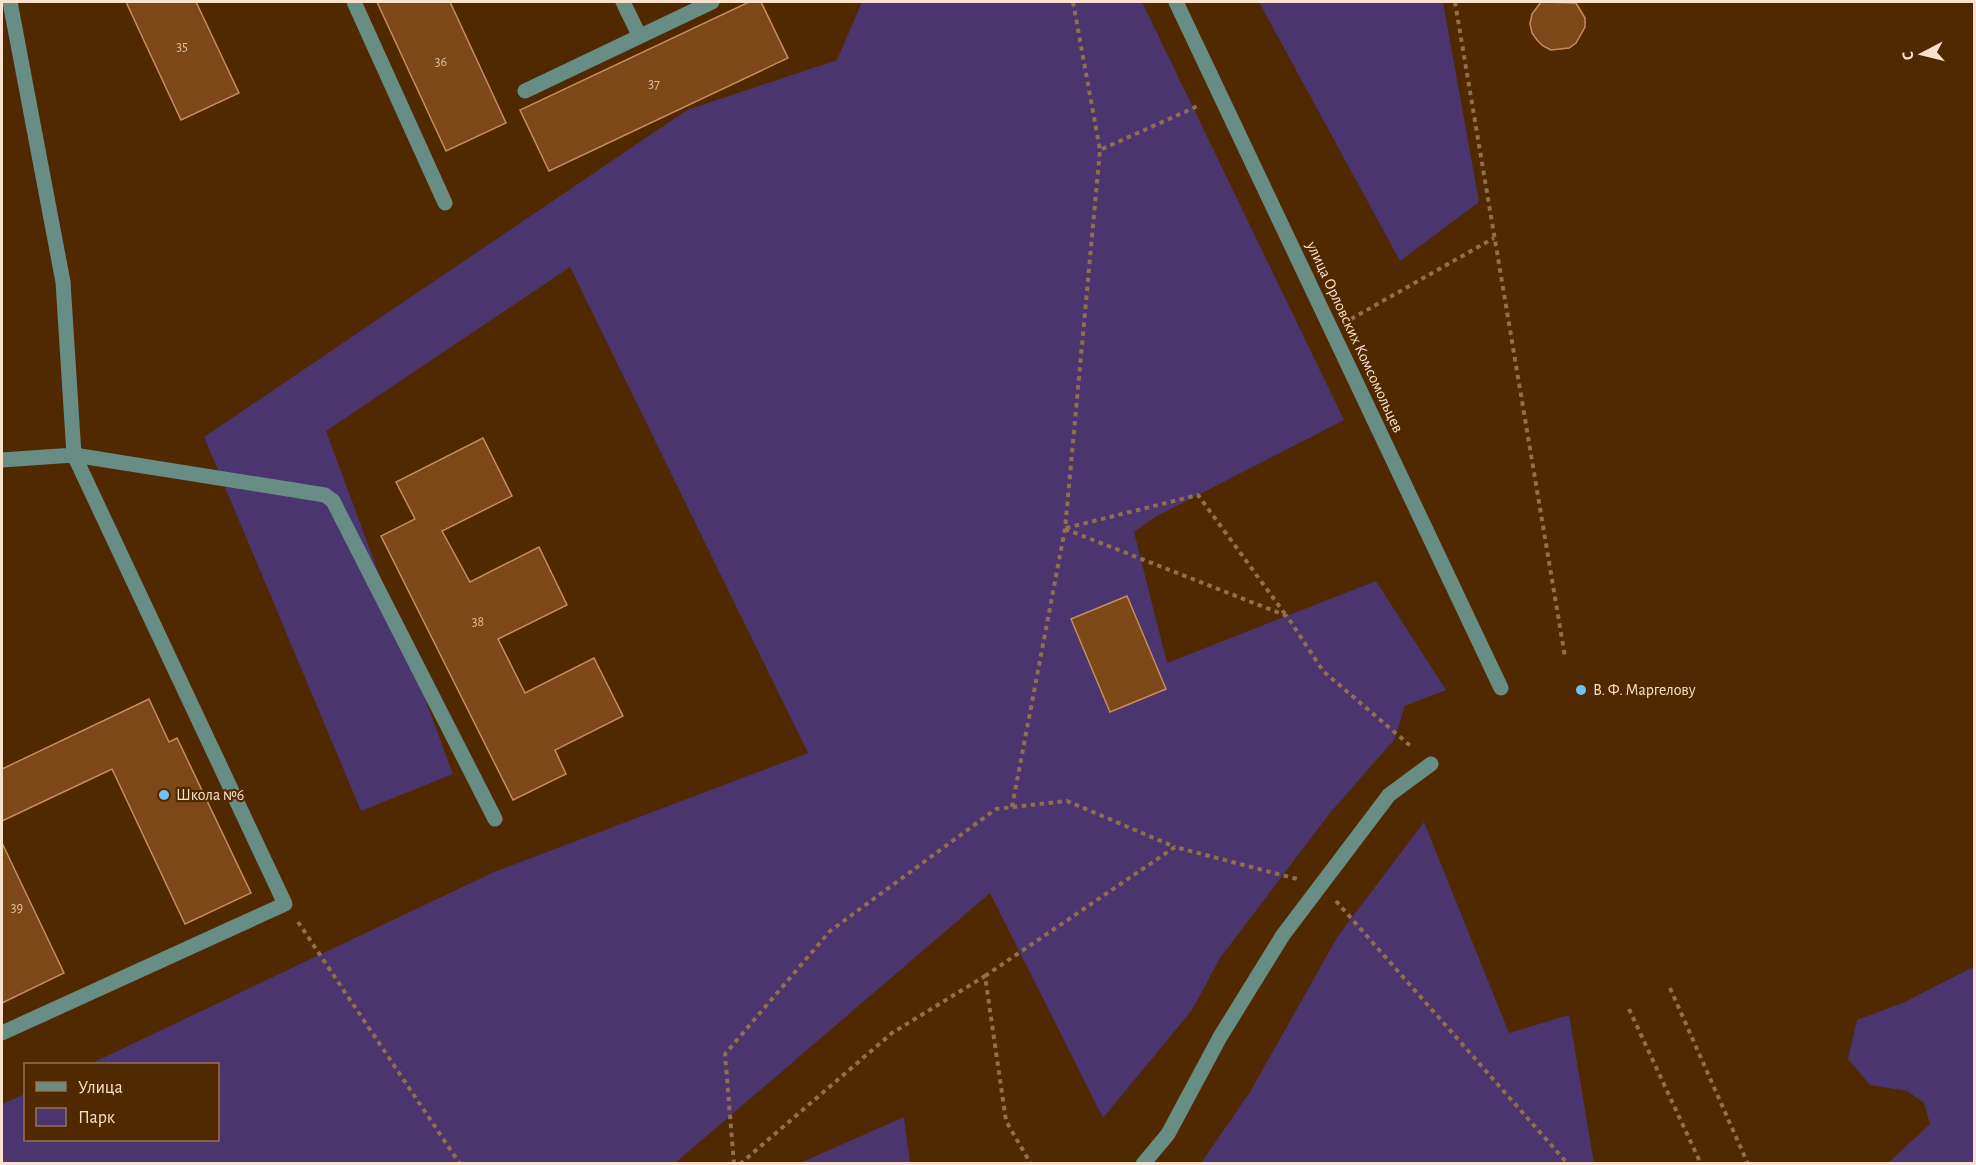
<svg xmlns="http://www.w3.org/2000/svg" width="1976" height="1165" viewBox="0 0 1976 1165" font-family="'Alegreya Sans',sans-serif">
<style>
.green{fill:#4b356f}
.building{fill:#7c4817;stroke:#c78c5c;stroke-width:1.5}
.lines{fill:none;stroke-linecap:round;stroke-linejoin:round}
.path{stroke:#916f4e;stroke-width:4;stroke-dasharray:4.5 4.5;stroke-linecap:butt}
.minor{stroke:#688d84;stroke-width:15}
.poi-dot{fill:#72c1f5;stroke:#502900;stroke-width:2}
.labels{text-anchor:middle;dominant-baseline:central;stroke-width:4.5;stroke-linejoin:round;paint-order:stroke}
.number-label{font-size:14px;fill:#dbbca0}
.street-label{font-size:16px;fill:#fbe2ce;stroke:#502900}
.poi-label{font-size:16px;fill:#fbe2ce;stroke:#502900;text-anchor:start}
</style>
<rect width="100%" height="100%" fill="#502900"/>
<path class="green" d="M862 2H1142L1344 420 1155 517 1134 532 1167 663 1376 581 1446 690 1405 706 1394 740 1330 813 1220 958 1192 1010 1103 1118 990 893 675 1163 2 1164V1104L25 1094 26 1140H218V1064H90L494 872 808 753 570 267 326 431 453 774 361 811 204 437 687 110 837 60Z
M1259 2H1443L1479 202 1400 261Z
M1424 822 1509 1033 1569 1015 1594 1163H1201L1250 1092 1338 936Z
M1971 968 1974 969V1163H1888L1930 1124 1924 1103 1907 1091 1870 1085 1848 1059 1857 1020 1905 1002Z
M904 1117 910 1163H800Z"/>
<path class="building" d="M126 2H196L239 93 181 120Z
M377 2H450L506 123 446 151Z
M749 2H761L788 58 549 171 520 110Z
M1541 2 1576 3 1585 18V27L1576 43 1569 48 1551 50 1543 46 1537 40 1532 33 1530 24 1532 14Z
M483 438 512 496 442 531 470 582 539 547 567 605 498 639 525 693 594 658 623 716 555 750 566 774 513 800 381 536 415 519 396 482Z
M1127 596 1166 689 1110 712 1071 619Z
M149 699 169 742 177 738 251 893 185 924 112 769 2 821V769Z
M2 843 64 973 2 1003Z"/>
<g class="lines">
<path class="path" d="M1073 2 1100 150
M1455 2 1565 657
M1351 319 1494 238
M1066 528 1198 495 1285 614
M1065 529 1287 616 1323 671 1413 748
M1012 807 1065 529 1100 150 1200 105
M1336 901 1568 1164
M298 922 460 1164
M985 976 1175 847 1297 879
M1670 988 1748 1164
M1629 1009 1701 1164
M734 1164 725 1054 830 931 996 809 1067 801 1175 847
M740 1164 892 1033 985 976 1006 1121 1031 1164"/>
<path class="minor" d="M354 2 445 203
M623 2 639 35
M1176 2 1501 688
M525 91 712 2
M2 460 74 455 325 495 333 501 495 819
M2 1033 285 904 74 455 63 282 10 2
M1143 1164 1168 1134 1220 1037 1283 935 1389 795 1431 764"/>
</g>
<g class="poi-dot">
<circle cx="1581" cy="690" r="6"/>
<circle cx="164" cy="795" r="6"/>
</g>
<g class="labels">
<g class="number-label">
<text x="182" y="47">35</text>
<text x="441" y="62">36</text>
<text x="654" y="84">37</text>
<text x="478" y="622">38</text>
<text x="17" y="908">39</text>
</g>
<g class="street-label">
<text transform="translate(1355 337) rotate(65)">улица Орловских Комсомольцев</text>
</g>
<g class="poi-label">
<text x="1593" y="690">В. Ф. Маргелову</text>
<text x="176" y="795">Школа №6</text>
</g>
</g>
<rect width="1976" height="1165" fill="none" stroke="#fbe2ce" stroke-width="6"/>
<rect x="24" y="1063" width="195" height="78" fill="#502900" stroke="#947352" stroke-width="1.5"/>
<rect x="36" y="1082" width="30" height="9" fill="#688d84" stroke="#947352" stroke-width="1.5"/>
<text x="78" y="1093" font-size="18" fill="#fbe2ce">Улица</text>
<rect x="36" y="1108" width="30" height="18" fill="#4b356f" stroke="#947352" stroke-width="1.5"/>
<text x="78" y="1123" font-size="18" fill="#fbe2ce">Парк</text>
<g transform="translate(1922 54) rotate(263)" stroke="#502900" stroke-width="4.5" paint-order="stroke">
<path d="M0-4.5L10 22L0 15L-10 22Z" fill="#fbe2ce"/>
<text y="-9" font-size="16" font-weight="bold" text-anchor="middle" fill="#fbe2ce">С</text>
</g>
</svg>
